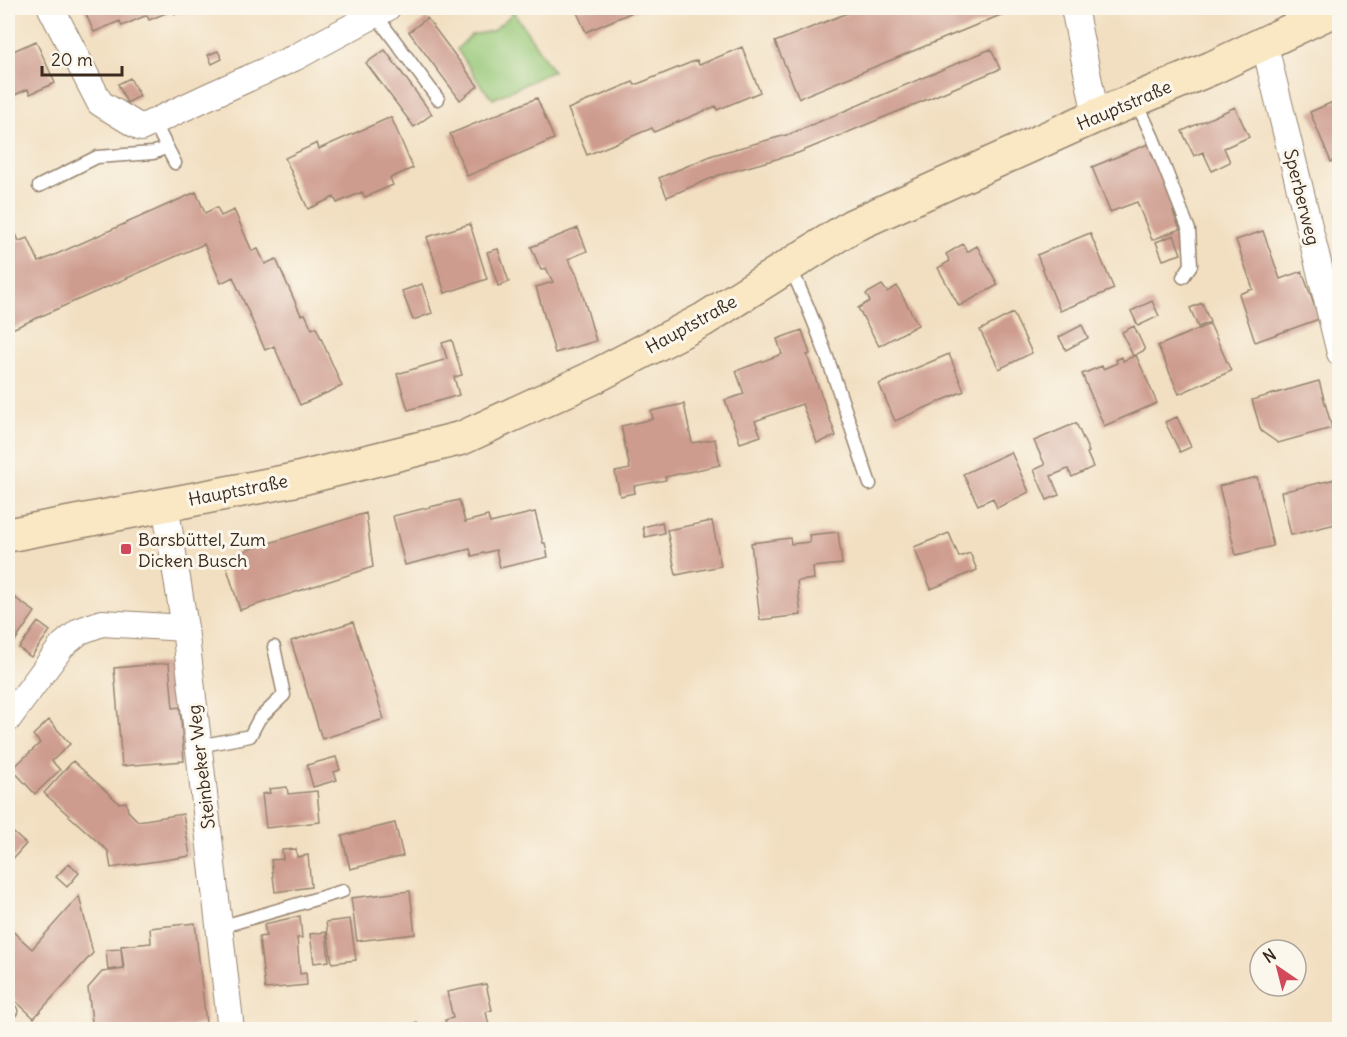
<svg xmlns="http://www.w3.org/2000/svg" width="1347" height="1037" viewBox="0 0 1347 1037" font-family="Delius,sans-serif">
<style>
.green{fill:#97c878;stroke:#69794b;stroke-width:1.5}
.building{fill:#ce9c8f}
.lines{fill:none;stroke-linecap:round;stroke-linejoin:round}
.lane-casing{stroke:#968470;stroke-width:15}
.street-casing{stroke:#968470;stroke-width:28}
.secondary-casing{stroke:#968470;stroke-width:36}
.lane{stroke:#fff;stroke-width:12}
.street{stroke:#fff;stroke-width:26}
.secondary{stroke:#fae7c3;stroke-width:33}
.poi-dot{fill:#d1495b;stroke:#fbf7ec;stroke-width:2}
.labels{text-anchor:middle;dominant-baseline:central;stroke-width:6;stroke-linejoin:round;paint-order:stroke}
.street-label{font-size:18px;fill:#3b2a1e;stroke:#fbf7ec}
.poi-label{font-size:18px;fill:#3b2a1e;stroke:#fbf7ec;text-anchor:start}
</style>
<rect width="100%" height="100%" fill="#fbf7ec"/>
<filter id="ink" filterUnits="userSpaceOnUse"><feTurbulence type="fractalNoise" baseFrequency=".0167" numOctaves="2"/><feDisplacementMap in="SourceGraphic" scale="12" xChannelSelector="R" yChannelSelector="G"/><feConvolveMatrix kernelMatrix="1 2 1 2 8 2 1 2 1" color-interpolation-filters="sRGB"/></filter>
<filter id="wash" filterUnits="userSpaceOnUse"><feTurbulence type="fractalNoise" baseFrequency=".008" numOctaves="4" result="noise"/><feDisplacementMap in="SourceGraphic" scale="24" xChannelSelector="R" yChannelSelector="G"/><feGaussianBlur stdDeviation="1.35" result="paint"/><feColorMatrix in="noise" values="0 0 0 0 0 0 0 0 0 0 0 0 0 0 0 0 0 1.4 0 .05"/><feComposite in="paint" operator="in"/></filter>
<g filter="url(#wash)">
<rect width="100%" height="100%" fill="#f2dfc1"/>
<path class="green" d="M513 11 553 71 493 99 482 87 457 49 471 35 492 31 509 17Z"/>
<g id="blocks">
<path class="building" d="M83 8H190L175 14 173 10 149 20 147 15 122 26 120 21 94 32Z
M575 8H642L586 32Z
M860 8H1000L1003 14 799 98 775 42Z
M427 18 478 86 460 100 409 32Z
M36 41 55 83 30 94 28 89 8 98V44L11 52Z
M742 47 760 92 717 110 716 106 654 132 652 128 587 155 568 109 633 82 635 85 697 60 699 65Z
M991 49 1000 69 798 153 719 175 667 197 659 178 713 155 790 134Z
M385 50 432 114 414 127 366 63Z
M218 51 222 59 212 64 208 55Z
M130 78 140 96 127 103 118 84Z
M537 98 554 139 467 176 450 134Z
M1340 99V159L1331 162 1310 112Z
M1235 107 1249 137 1224 148 1230 162 1212 171 1203 152 1194 156 1182 131Z
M391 117 413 168 390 178 393 185 365 197 362 192 337 203 334 197 308 209 285 158 317 143 319 149Z
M1153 142 1180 209 1173 212 1180 229 1152 240 1137 202 1110 212 1092 167Z
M196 192 205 213 217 207 221 216 234 210 252 251 258 249 265 264 276 259 301 315 305 314 312 329 316 327 342 386 300 405 274 346 265 350 233 277 221 283 204 244 12 329 8 320V210L11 217 9 218 19 241 28 238 39 262Z
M470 224 487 279 445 293 427 237Z
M578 228 587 251 568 259 577 275 596 341 555 353 536 287 553 282 546 268 541 270 531 247Z
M1263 231 1280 279 1302 271 1319 319 1255 342 1239 294 1253 289 1236 240Z
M1090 233 1114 289 1060 311 1037 255Z
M1174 235 1181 254 1163 260 1156 242Z
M963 244 967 252 977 246 998 285 959 306 938 268 950 261 946 254Z
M498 249 509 282 498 286 487 252Z
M422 284 432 313 413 320 402 291Z
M882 285 887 292 897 286 918 325 879 346 858 308 870 301 866 294Z
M1152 301 1159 316 1138 326 1131 311Z
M1202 303 1210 322 1198 327 1190 308Z
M1013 313 1032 353 999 369 980 330Z
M1210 324 1231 371 1179 394 1158 346Z
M1082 325 1088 338 1066 350 1059 337Z
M1134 326 1145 350 1133 356 1122 332Z
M802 330 810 354 807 355 836 436 817 443 802 404 755 421 761 436 740 443 725 400 744 394 736 371 782 354 777 339Z
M452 340 462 375 454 377 459 395 408 410 397 374 447 359 442 343Z
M949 354 964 391 895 421 879 384Z
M1136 355 1157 403 1104 426 1082 374 1102 366 1103 369 1117 363 1116 360 1122 357 1123 361Z
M1319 381 1332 428 1278 443 1261 431 1252 400Z
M684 404 692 443 715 439 720 465 665 477 666 480 634 486 635 493 620 496 615 472 630 469 621 426 653 419 651 411Z
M1177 417 1191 447 1180 452 1165 422Z
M1076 423 1089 452 1087 453 1093 467 1072 477 1068 469 1051 476 1059 495 1047 500 1034 470 1045 465 1034 441Z
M1011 452 1029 492 997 508 993 498 978 505 963 474Z
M1257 477 1273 546 1236 555 1219 486Z
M1340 478V523L1291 535 1281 492Z
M459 500 465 522 488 516 490 523 535 512 543 543H545L548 557 500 568 496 550 472 556 470 549 405 565 393 516Z
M366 513 373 567 240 610 226 565 231 555Z
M712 521 721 566 676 575 667 530Z
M662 522 664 533 645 537 643 527Z
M838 532 842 564 813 567 814 579 797 581 801 615 760 620 751 543 790 538 791 544 810 542 809 535Z
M949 533 959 557 970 553 977 570 931 589 914 547Z
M8 593 35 612 8 651Z
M38 622 50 631 31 657 19 648Z
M353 622 384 719 322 739 291 641Z
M169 663 173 708 180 707 184 761 122 766 114 668Z
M49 720 70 744 52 761 60 770 35 794 12 769 40 743 33 735Z
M336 757 340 770 334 772 337 780 313 787 307 765Z
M73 761 119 803 126 802 128 811 138 821 183 814 190 856 111 868 108 851 44 793Z
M287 787 288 794 317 791 320 822 266 828 262 794 270 793 269 789Z
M395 823 403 856 350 869 342 836Z
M8 828 26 844 8 864Z
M296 849 297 857 308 855 311 887 275 892 271 860 283 859 282 850Z
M69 863 79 873 67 887 56 877Z
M410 891 415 934 357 941 351 898Z
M79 896 93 953 34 1018 8 994V927L32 949Z
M300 916 302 938H297L300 974 306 973 307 985 265 989 259 937 266 936 264 924Z
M350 919 356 960 332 963 326 922Z
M195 923 206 1024 163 1030H93L88 988 102 972 124 969 121 946 151 943 150 928Z
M326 932 329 961 314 963 310 934Z
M121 949 123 968 108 970 106 950Z
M486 984 492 1010 486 1012 490 1030H448L445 1020 453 1018 447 992Z
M417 1023 419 1030H392V1029Z"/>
</g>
</g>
<g filter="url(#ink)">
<use href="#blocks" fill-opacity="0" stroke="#968470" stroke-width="1.5"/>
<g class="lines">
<g class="lane-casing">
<path id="lane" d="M375 14 438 99
M1136 101 1153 138 1189 230 1191 265 1183 277
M154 122 175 163
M39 186 97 157 153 153 167 147
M790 267C823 336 845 411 870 484
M199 746 250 736 259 719 284 695 274 647
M220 927 343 891
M8 1007 11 1011"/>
</g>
<g class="street-casing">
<path id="street" d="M51 8 100 103 141 128 209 96 294 58 387 8
M1074 8 1096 116
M1264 42 1340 353
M165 504 185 628 231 1030
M8 719 62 646 80 631 102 623 185 628"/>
</g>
<g class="secondary-casing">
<path id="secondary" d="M8 535 294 480 462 438 590 379 703 320 852 226 1096 116 1212 68 1338 8"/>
</g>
<use href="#lane" class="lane"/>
<use href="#street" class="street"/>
<use href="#secondary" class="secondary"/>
</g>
</g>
<rect class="poi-dot" x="120" y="543" width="12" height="12" rx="3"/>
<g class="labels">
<g class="street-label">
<text transform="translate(1124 105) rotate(-23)">Hauptstraße</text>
<text transform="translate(1302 197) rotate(76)">Sperberweg</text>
<text transform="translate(691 324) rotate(-29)">Hauptstraße</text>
<text transform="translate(238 490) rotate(-11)">Hauptstraße</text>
<text transform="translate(201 767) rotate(-97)">Steinbeker Weg</text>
</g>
<g class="poi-label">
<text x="138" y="539">Barsbüttel, Zum<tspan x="138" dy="21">Dicken Busch</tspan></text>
</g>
</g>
<rect width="1347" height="1037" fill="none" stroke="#fbf7ec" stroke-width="30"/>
<g transform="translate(1278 968) rotate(325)"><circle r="28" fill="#fbf7ec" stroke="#aea59a" stroke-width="1.5"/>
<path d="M0-4.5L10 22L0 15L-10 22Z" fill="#d1495b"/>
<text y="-9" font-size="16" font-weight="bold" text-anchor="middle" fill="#3b2a1e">N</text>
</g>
<path d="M42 66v9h80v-9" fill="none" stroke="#3b2a1e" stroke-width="3"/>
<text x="51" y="66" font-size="18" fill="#3b2a1e" stroke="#fbf7ec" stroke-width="4.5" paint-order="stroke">20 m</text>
</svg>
